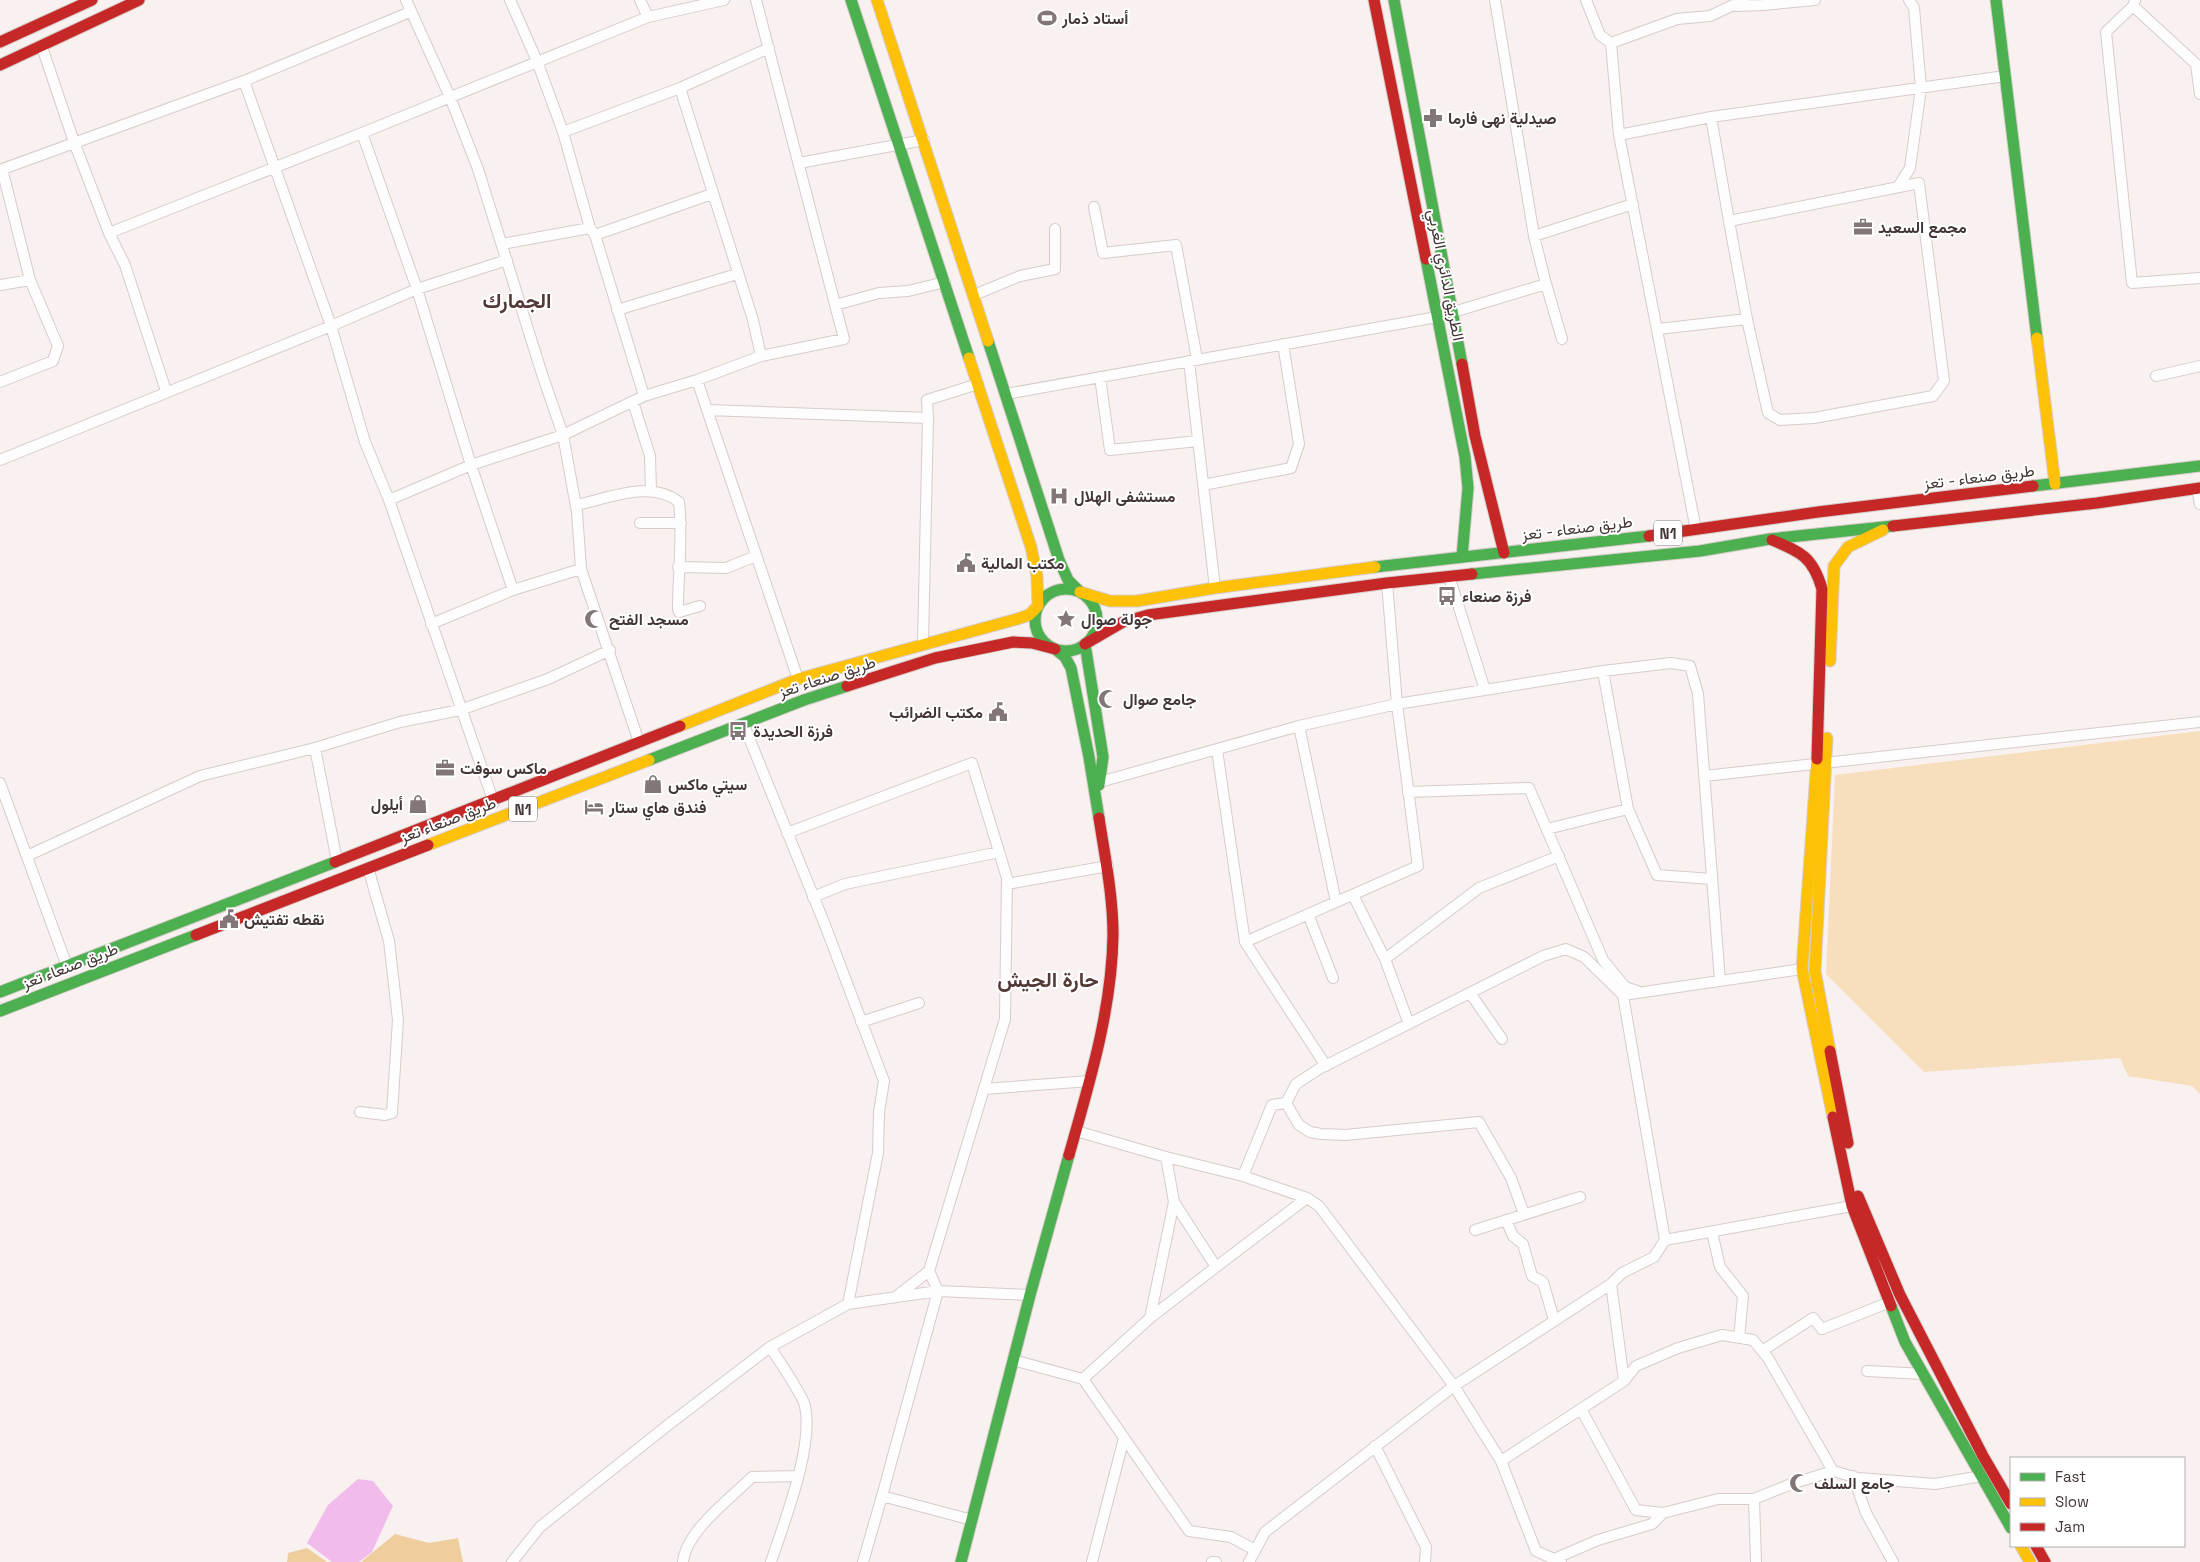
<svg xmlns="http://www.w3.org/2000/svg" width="2200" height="1562" viewBox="0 0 2200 1562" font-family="'Space Grotesk',Vazirmatn,sans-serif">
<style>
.green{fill:#f7dfbe}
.forest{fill:#eece9d}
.water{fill:#f1bcec}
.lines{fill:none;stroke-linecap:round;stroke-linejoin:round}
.street-casing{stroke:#d6ccca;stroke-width:12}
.fast-casing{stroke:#d6ccca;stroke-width:13}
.slow-casing{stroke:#d6ccca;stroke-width:13}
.jam-casing{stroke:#d6ccca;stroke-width:13}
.street{stroke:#fefdfd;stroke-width:10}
.fast{stroke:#4caf50;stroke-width:11}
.slow{stroke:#ffc107;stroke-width:11}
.jam{stroke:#c62828;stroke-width:11}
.labels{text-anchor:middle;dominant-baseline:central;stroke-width:4;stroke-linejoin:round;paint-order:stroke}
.shield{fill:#fff;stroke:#7b7272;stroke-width:1}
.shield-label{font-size:15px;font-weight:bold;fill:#433635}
.poi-label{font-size:16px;font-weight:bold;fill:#433635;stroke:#fff;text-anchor:start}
.street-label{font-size:16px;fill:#433635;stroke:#fff}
.district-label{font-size:21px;font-weight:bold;fill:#523836;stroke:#fff}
</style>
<rect width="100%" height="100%" fill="#f8f1f0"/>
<path class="green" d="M2200 731V1094L2192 1086 2128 1076 2120 1058 1924 1072 1826 974 1835 775Z"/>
<path class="forest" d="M395 1534 429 1543 458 1538 463 1562H361Z
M307 1548 327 1562H287L288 1553Z"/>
<path class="water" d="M358 1479 373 1481 393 1506 372 1552 359 1562H332L307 1543 328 1505Z"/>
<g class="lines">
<g class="street-casing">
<path id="street" d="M406 0 450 97 478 169 542 374 563 435 577 512 581 569 639 742
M510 0 537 61 563 132 590 228 595 235 644 396
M640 0 648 17
M1495 0 1534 236 1633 204
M1586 0 1600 35 1611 43 1619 135 1696 530
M2135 1 2133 6 2196 64 2200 94
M1735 6 1763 5 1815 0
M2133 6 2106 32 2132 283 2200 278
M1611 43 1677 19 1710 16 1744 0
M42 47 74 142 109 233 125 265 166 391
M244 81 331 326 365 442 389 500 494 803
M680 88 753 320 761 356
M1711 117 2005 76
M563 132 680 88 769 48
M362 133 417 289 471 465 513 590
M1619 135 1711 117 1729 221
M799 163 924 140
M0 170 244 81 410 12
M1898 187 1910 168 1921 88 1914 8 1909 0
M1094 207 1103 253 1176 245 1197 359
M109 233 362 133 648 17 724 0
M595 235 712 194
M502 244 590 228
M1546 284 1562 339
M0 285 30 280
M974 295 1020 276 1055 269V229
M835 305 879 293 908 291 945 282
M617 310 737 274
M1658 329 1747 319 1768 413 1780 420 1814 418 1933 396 1944 381 1919 183 1729 221 1747 319
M1189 361 1215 588
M2156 376 2200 366
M1100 377 1110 450 1198 441
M697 380 798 679
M0 382 53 361 58 346 30 280 2 169
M1006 394 1437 317 1546 284 1534 236
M633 402 650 456 651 491
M707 410 928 418
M0 460 331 326 417 289 507 260
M1203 485 1291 468 1299 444 1283 344
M2197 489 2200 504
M389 500 471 465 563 435 644 396 697 380 761 356 844 339 756 0
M576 505C608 499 650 479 679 502 683 536 678 575 678 609L679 612 700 606
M640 523H681
M678 567 726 568 756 556
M1449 576 1485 690
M431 624 513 590 581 569
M923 643 928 418 927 400 978 384
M1603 671 1628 809 1657 875 1712 879
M1299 726 1336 902
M315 748 337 861
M1217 750 1245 942 1418 866 1397 704 1603 671 1671 663 1690 666 1698 694 1720 981
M1704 776 2200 722
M1100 782 1299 726 1397 704 1387 583
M0 783 67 966
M1408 792 1529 788 1603 960 1625 987 1637 991
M1547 829 1628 809
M787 833 972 763 1007 878 1005 1019 929 1271 898 1295
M27 856 200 776 315 748 400 722 460 710 548 679 610 650
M1007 884 1108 866
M1353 895 1385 959
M813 897 845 884 999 852
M1308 914 1333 978
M1245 942 1326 1066
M1802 969 1623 995 1665 1240 1852 1206
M1470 993 1502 1039
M861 1022 919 1003
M1409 1024 1385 959 1479 888 1559 856
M984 1089 1090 1081
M360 1112 385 1115 392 1113 398 1020 389 941 368 868
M1076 1131 1166 1157 1243 1176 1307 1198 1319 1206 1454 1386 1265 1532 1249 1562
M1166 1157 1174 1202 1216 1267 1307 1198
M1243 1176 1272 1105 1286 1103
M1524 1214 1511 1178 1479 1122 1345 1135 1321 1134 1310 1132 1299 1125 1286 1103 1296 1084 1319 1069 1543 956 1566 949 1584 957 1623 995
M1506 1220 1513 1236 1523 1244 1532 1276 1543 1282 1554 1320
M1475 1230 1580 1197
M1712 1232 1720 1267 1743 1296 1739 1338
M1611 1284 1624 1381
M848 1304 938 1291 1030 1295
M1150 1318 1174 1202
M770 1347C778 1359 803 1396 805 1406 814 1447 784 1522 771 1562
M1762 1351 1813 1318 1822 1329 1890 1302
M1013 1360 1083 1379 1189 1531 1231 1537 1255 1550
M1867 1371 1924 1374
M1083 1379 1150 1318 1216 1267
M1375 1446 1426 1547 1425 1562
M1501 1461 1624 1381 1636 1366 1678 1348 1722 1335 1753 1340 1768 1358 1833 1471 1791 1484 1754 1499H1718L1663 1513 1636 1510 1581 1409
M1833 1471 1858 1478 1935 1484 1982 1476
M1853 1476 1866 1513 1893 1562
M882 1496 938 1291 929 1271
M1754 1499 1756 1562
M1554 1559 1598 1540 1652 1524 1663 1513
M512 1562 540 1527 668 1425 770 1347 848 1304 878 1153 879 1112 884 1081 825 925 743 723
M683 1562C686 1531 730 1499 752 1477L798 1476
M863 1562 882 1496 972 1520
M1092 1562 1124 1438
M1212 1562H1216
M1561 1562 1536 1551 1501 1461 1454 1386 1611 1284 1622 1273 1654 1257 1665 1240"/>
</g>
<g class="fast-casing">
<path id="fast" d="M851 0 969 358
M1394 0 1462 364
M1996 0 2037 338
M1426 259 1465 457 1468 488 1462 557
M988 341 1059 560 1068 580 1080 592
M2033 486 2200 466
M1375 567 1649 536
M1472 574 1700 551 1770 539 1893 526
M1035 620a31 31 0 1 1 62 0a31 31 0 1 1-62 0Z
M1085 644 1103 757 1099 785
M1055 649 1065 657 1071 668 1089 757 1099 818
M649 760 804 700 847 686
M0 992 335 862
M0 1011 196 935
M1891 1306 1905 1342 2011 1528
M961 1562 1030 1295 1069 1155"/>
</g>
<g class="slow-casing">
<path id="slow" d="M877 0 988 341
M2037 338 2055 484
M969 358 1031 547 1037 576 1038 606
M1080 592 1110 601H1137L1215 588 1375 567
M1830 661 1834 566 1848 547 1883 530
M680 726 798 679 1017 619 1029 615 1038 606
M1827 738 1815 971 1830 1051
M1817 759 1802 969 1833 1117
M428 845 649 760
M2021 1546 2030 1562"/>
</g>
<g class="jam-casing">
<path id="jam" d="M1374 0 1426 259
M0 42 92 0
M0 65 139 0
M1462 364 1475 436 1504 553
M1893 526 2097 503 2200 488
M1649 536 1818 512 2033 486
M1772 540C1801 552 1813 557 1822 589L1817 759
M1085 644 1123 622 1148 615 1387 583 1472 574
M847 686 935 658 1013 642 1032 643 1055 649
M335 862 680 726
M196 935 428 845
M1830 1051 1848 1143
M1833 1117 1852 1206 1891 1306
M1069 1155C1089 1084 1112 1010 1113 935 1113 896 1105 857 1099 818
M1858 1196 1900 1295 1983 1456 2011 1504
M2036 1546 2045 1562"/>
</g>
<use href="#street" class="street"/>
<use href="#fast" class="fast"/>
<use href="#slow" class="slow"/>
<use href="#jam" class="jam"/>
</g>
<defs>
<g id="stadium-bare" transform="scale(1.5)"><path d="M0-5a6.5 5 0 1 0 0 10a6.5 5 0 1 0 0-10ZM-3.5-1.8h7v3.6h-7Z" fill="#827776" stroke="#fff" stroke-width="2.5" paint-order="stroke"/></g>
<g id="pharmacy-bare" transform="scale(1.5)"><path d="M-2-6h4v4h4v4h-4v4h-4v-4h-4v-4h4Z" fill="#827776" stroke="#fff" stroke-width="2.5" paint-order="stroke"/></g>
<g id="office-bare" transform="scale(1.5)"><path d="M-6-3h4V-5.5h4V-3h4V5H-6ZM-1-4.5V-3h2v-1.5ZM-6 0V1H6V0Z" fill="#827776" stroke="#fff" stroke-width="2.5" paint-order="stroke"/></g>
<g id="hospital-bare" transform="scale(1.5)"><path d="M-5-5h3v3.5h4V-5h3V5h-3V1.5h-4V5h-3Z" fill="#827776" stroke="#fff" stroke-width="2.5" paint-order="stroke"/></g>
<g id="civic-bare" transform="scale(1.5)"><path d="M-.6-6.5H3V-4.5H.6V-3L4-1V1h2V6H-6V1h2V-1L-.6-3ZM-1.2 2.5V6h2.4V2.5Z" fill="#827776" stroke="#fff" stroke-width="2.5" paint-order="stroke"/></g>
<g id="bus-bare" transform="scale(1.5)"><path d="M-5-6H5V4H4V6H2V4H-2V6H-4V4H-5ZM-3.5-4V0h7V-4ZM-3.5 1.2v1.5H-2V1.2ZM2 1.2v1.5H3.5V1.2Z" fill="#827776" stroke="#fff" stroke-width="2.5" paint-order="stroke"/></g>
<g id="mosque-bare" transform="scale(1.5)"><path d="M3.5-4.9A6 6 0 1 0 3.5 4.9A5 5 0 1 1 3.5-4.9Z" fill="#827776" stroke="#fff" stroke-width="2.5" paint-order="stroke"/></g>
<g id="sight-bare" transform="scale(1.5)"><path d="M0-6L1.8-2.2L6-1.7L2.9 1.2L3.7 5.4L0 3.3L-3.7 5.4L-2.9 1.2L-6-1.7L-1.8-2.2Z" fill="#827776" stroke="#fff" stroke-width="2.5" paint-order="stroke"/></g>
<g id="shop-bare" transform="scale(1.5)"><path d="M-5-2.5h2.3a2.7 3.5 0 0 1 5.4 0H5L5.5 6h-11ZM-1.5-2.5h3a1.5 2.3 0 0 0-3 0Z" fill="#827776" stroke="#fff" stroke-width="2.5" paint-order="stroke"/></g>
<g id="hotel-bare" transform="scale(1.5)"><path d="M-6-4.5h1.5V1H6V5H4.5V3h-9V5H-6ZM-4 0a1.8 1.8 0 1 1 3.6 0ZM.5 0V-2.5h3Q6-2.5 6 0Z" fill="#827776" stroke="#fff" stroke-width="2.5" paint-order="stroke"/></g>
</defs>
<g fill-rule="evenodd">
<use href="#stadium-bare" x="1047" y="18"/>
<use href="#pharmacy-bare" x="1433" y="118"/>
<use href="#office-bare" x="1863" y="227"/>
<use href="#hospital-bare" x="1059" y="496"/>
<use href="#civic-bare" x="966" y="563"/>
<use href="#bus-bare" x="1447" y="596"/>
<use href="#mosque-bare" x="594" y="619"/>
<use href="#sight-bare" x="1066" y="619"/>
<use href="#mosque-bare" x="1108" y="699"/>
<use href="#civic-bare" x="998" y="712"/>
<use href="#bus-bare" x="738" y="731"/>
<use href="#office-bare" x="445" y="768"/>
<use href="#shop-bare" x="653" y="784"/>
<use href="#shop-bare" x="418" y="804"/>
<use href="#hotel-bare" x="594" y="807"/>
<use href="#civic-bare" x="229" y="919"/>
<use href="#mosque-bare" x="1799" y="1483"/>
</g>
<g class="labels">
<g class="shield">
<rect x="1654" y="520.5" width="28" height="25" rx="4"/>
<rect x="509" y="796.5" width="28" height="25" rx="4"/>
</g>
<g class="shield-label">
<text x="1668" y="533">N1</text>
<text x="523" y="809">N1</text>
</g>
<g class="poi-label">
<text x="1062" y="18">أستاد ذمار</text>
<text x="1448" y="118">صيدلية نهى فارما</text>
<text x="1878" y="227">مجمع السعيد</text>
<text x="1074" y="496">مستشفى الهلال</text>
<text x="981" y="563">مكتب المالية</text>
<text x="1462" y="596">فرزة صنعاء</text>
<text x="609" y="619">مسجد الفتح</text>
<text x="1081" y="619">جولة صوال</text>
<text x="1123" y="699">جامع صوال</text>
<text x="983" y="712" text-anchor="end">مكتب الضرائب</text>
<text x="753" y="731">فرزة الحديدة</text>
<text x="460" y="768">ماكس سوفت</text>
<text x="668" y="784">سيتي ماكس</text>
<text x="403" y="804" text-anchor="end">أيلول</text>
<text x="609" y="807">فندق هاي ستار</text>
<text x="244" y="919">نقطه تفتيش</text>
<text x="1814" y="1483">جامع السلف</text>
</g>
<g class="street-label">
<text transform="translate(1446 275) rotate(79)">الطريق الدائري الغربي</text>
<text transform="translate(1979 477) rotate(-7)">طريق صنعاء - تعز</text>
<text transform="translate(1577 528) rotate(-7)">طريق صنعاء - تعز</text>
<text transform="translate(827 677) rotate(-18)">طريق صنعاء تعز</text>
<text transform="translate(448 820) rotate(-21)">طريق صنعاء تعز</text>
<text transform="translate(70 966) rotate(-21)">طريق صنعاء تعز</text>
</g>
<g class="district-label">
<text x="517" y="300">الجمارك</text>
<text x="1048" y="979">حارة الجيش</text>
</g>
</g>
<rect x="2010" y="1457" width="175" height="90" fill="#ffffff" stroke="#b4afae"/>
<rect x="2020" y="1473" width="25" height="8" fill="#4caf50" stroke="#b4afae"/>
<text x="2055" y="1482" font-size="15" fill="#433635">Fast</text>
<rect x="2020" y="1498" width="25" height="8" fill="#ffc107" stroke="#b4afae"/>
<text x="2055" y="1507" font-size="15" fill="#433635">Slow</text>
<rect x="2020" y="1523" width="25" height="8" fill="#c62828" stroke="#b4afae"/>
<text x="2055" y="1532" font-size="15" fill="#433635">Jam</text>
</svg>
